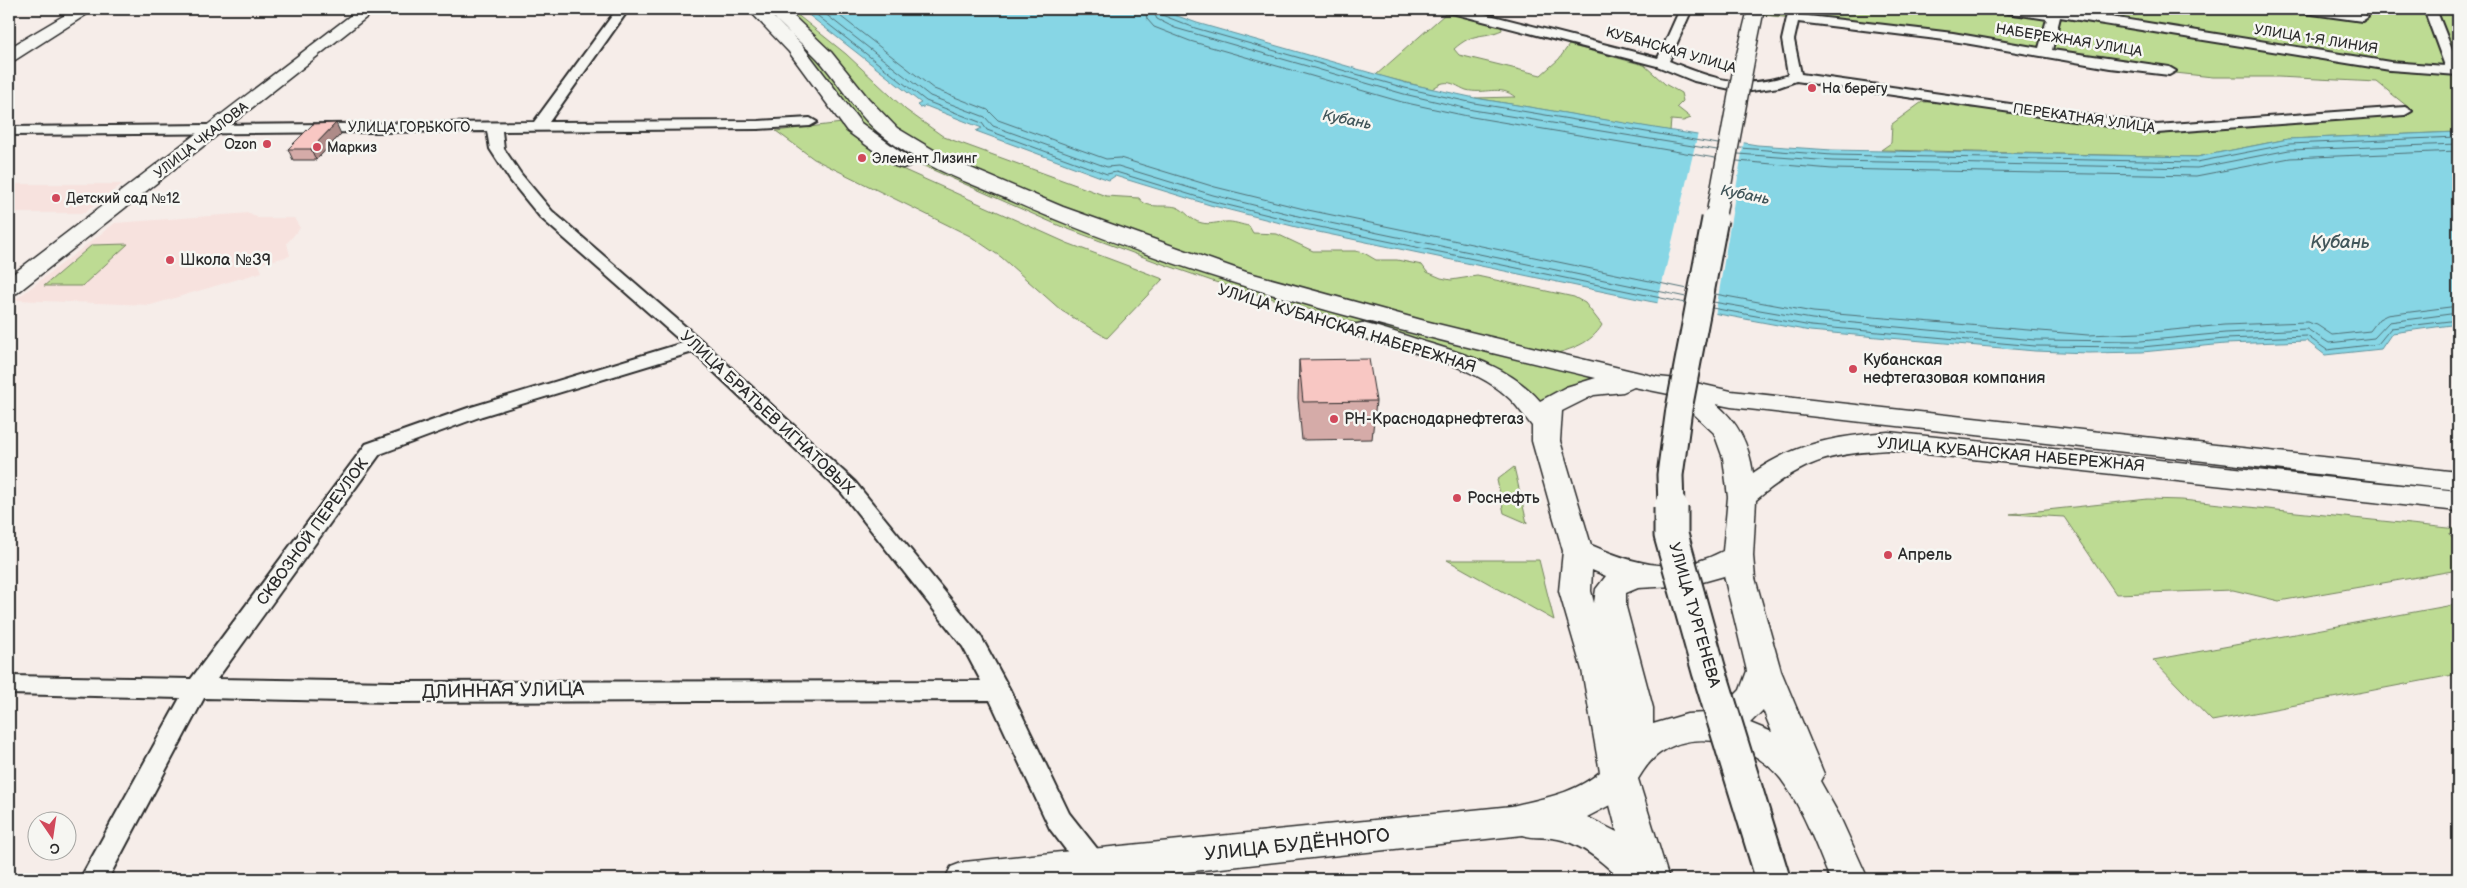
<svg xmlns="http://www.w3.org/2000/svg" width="2467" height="888" viewBox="0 0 2467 888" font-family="'Balsamiq Sans',sans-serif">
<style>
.built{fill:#f7e2de}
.green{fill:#bddb93;stroke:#74835f}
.water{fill:#87d6e5;stroke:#62929b}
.pier{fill:#f6ede9}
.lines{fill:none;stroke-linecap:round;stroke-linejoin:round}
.shore{stroke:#506f75;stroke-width:1}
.street-casing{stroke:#2b2b2b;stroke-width:4}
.secondary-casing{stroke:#2b2b2b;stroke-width:3}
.highway-casing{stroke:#2b2b2b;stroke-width:3}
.street{fill:#f6f6f2;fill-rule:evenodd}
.secondary{fill:#f6f6f2;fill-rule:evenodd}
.highway{fill:#f6f6f2;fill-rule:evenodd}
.highway-bridge-far2-casing{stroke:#2b2b2b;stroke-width:22;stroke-linecap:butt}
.highway-bridge-far1-casing{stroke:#2b2b2b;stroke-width:29;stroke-linecap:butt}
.highway-bridge-casing{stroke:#2b2b2b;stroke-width:37;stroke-linecap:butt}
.highway-bridge-far2{stroke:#f6f6f2;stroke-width:19}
.highway-bridge-far1{stroke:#f6f6f2;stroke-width:25}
.highway-bridge{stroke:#f6f6f2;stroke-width:33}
.wall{fill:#d5aba8;stroke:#2b2b2b}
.shaded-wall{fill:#ae8b88;stroke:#2b2b2b}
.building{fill:#f8c7c3;stroke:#2b2b2b}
.poi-dot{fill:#d1495b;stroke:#f6f6f2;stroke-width:2}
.labels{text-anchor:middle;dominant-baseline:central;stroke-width:5;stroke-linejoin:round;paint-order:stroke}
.far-street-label{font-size:14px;fill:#2b2b2b;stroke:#f6f6f2}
.far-poi-label{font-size:14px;fill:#2b2b2b;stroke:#f6f6f2;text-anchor:start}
.far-water-label{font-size:15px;font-style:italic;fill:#42565a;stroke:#f6f6f2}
.poi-label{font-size:16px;fill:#2b2b2b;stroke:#f6f6f2;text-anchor:start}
.street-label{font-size:16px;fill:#2b2b2b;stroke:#f6f6f2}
.water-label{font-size:18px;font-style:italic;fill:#42565a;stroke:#f6f6f2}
.near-street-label{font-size:19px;fill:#2b2b2b;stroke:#f6f6f2}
</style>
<rect width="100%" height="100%" fill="#f6ede9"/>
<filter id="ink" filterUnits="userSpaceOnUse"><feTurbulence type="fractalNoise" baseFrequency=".02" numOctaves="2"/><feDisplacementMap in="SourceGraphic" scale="10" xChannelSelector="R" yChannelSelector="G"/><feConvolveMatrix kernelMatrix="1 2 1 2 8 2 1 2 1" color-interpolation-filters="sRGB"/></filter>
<g filter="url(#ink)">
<path class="built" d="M9 184H122L84 213H9Z
M250 213 258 218H294L300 228 287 243 290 256 259 264 262 272 151 305 15 300 115 223Z"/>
<path class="green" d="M763 9H770L790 26 877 127 1113 238 1605 379 1540 409 1415 340 1215 282 1157 262 1060 226 908 159 866 129 792 35Z
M782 9H790L846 54 906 110 944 137 1106 196 1139 198C1147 210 1164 204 1176 207 1186 210 1190 221 1202 223 1210 225 1217 222 1226 222 1233 221 1242 225 1249 226L1253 233 1277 234 1313 251H1355L1364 253 1376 260H1397L1422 265 1427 272 1441 278 1451 280 1477 276 1574 297 1585 303 1602 325C1591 344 1571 349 1551 355L1297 288 1212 262 1059 208 937 155 897 130Z
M1734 9H2458V132L2288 139 2197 157 1881 150 1891 143 1892 124 1922 102H1948L1971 108H1997L2135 129 2228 119 2266 120 2413 111 2377 82 2278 77H2213L2175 73 1874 26 1773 16Z
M1445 14 1470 17 1501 25 1502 30C1481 39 1474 31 1454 49L1459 55 1541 75 1559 59 1569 45 1644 65 1665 84 1681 93 1683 101 1677 107 1691 118 1683 121 1671 120 1670 131 1475 98 1515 97C1500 84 1484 95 1466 90 1458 87 1452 81 1443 83 1439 84 1435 87 1432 89L1376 75Z
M842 123 882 160 1067 243 1163 279 1107 338 1062 311 1001 257 970 236 814 159 776 131Z
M128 244 82 286H44L92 245Z
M1514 467 1527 523 1504 513 1497 480Z
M2148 499 2182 500 2458 529V532L2449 534 2458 542V570L2279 601 2233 590 2116 594 2064 517 2010 514Z
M1447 560H1539L1554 620Z
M2458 604V674L2212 721 2153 660Z"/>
<path class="water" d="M801 9H1158L1197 23 1406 83 1475 98 1757 145 1832 150 2197 157 2288 139 2458 132V324L2392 333 2381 349 2325 355 2307 341 2225 344 2142 352 2088 353 2035 351 1810 331 1648 301 1304 229 1210 205 1115 176 1109 180 976 131 982 128 926 106 920 108 917 105 921 103Z"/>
<path class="pier" d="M1698 133 1744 141 1715 316 1657 305Z"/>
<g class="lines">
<path class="shore" d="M809 9 926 101 982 123 987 130 1107 174 1116 172 1211 201 1305 224 1685 303
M819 9 930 96 985 117 993 126 1107 167 1118 166 1213 195 1306 218 1686 297
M831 9 934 89 988 110 998 120 1106 159 1120 158 1215 187 1308 210 1688 289
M1145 9 1147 19 1154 27 1190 41 1402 102 1472 117 1715 158
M1152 9 1157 19 1175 28 1404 94 1473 110 1717 150
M1159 9 1162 15 1195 28 1405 88 1474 103 1718 144
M1740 148 1832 155 2197 162 2289 144 2458 137
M1738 154 1832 161 2197 168 2289 150 2458 144
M1737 161 1832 169 2196 176 2290 158 2458 151
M1715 294 1813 312 2088 335 2141 333 2224 325 2307 322 2317 325 2332 335 2370 331 2379 319 2387 315 2458 306
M1713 302 1812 319 2035 340 2141 341 2225 333 2307 329 2329 343 2374 338 2389 322 2458 313
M1712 308 1811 326 2035 346 2142 347 2225 339 2307 336 2327 350 2378 344 2391 328 2458 320"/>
<g class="street-casing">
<path id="street" d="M617 9H629L549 122 758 121 810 118 817 122 810 126 758 129 502 131 504 149 521 174 552 211 702 341 855 482 980 635 1010 690 1069 813 1114 870 1118 879H1088L1050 829 990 700 392 702 204 698 108 879H80L180 698 9 694V676L191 679 366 444 468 408 683 343 540 217 510 180 490 149 487 131 9 135V127L534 122ZM693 352 841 492 963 647 981 681 392 682 217 679 380 454 482 416Z
M1446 9H1466L1658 58 1680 9H1692L1669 61C1710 78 1745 91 1788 75L1782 40 1789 9H1801L1800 15 1953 33 2039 48 2047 19 2007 13 2001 9H2030L2048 11 2049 9H2061L2390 62 2445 66 2424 9H2436L2458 65V75L2390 70 2060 17 2052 50 2169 67 2176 71 2169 75 2110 68 1953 41 1798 22 1794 40 1801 74 2157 125 2405 107 2412 111 2405 115 2157 133 1796 81 1779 87 1744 92 1694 81 1657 66 1448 12Z
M2299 9C2312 8 2359 7 2368 17L2362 21 2305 13Z"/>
</g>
<g class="secondary-casing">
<path id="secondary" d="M75 9H95L15 60 9 61V48Z
M359 9H377L17 293 9 295V277Z
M748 9H765L801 44 861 123 909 158 912 162 909 166 902 168 895 166 847 131 789 52Z
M768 9H786L831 52 868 98 897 128 947 158 1063 207 1246 272 1425 321 1548 351 1657 377 1678 379 1731 391 2458 472V490L1731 407 1716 404C1738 422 1749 444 1753 473 1795 443 1838 436 1888 432L2458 491V511L1888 450C1828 454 1803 461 1756 500L1753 556 1755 578 1781 671 1824 774 1820 781 1839 815 1868 879H1830C1816 846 1803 808 1781 779 1754 745 1699 726 1660 753 1651 759 1644 769 1638 779L1669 879H1620C1603 862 1582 844 1558 839 1546 836 1535 839 1523 835L1121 879H945L951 867 964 862 1512 806C1544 798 1574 794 1600 772L1582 670 1559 591 1563 551 1532 441V426C1525 417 1518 407 1510 399 1474 363 1401 350 1353 335L1350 330 1353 325 1362 323C1383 328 1404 335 1425 342 1468 355 1510 367 1540 401L1566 387 1596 378C1399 331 1198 283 1012 201 970 183 919 165 883 136 856 115 840 83 817 58 802 42 779 27 768 9ZM1634 387 1674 395 1714 433 1723 458 1728 497 1723 551C1676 576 1637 565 1591 545L1560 441 1562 411 1594 395 1623 392ZM1592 570 1606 576 1596 589 1594 603 1591 591ZM1724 576 1747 671 1740 690 1728 702 1708 713 1687 714 1653 724V708L1626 607V593L1638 588 1692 585ZM1763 710 1772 732 1750 723ZM1610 805 1617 832 1587 817Z"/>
</g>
<g class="highway-casing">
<path id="highway" d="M1748 9H1764L1754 58 1751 62H1739L1736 58Z"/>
</g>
<use href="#street" class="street"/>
<use href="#secondary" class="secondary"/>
<use href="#highway" class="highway"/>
<g class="highway-bridge-far2-casing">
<path id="highway-bridge-far2" d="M1715 220 1745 58"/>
</g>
<g class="highway-bridge-far1-casing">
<path id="highway-bridge-far1" d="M1671 508 1670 475 1679 409 1715 219"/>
</g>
<g class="highway-bridge-casing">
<path id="highway-bridge" d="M1671 507V535L1709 671 1773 879"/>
</g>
<use href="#highway-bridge-far2" class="highway-bridge-far2"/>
<use href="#highway-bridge-far1" class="highway-bridge-far1"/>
<use href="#highway-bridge" class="highway-bridge"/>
</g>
<path class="wall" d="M341 134 316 160H293L288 149Z
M1299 360 1376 401 1372 439 1302 440 1298 398Z"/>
<path class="shaded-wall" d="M336 123 341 134 316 160 311 149Z"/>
<path class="building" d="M336 123 311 149H288L313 124Z
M1369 359 1376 401 1303 402 1299 360Z"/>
</g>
<g class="poi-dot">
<circle cx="1812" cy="88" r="5"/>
<circle cx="267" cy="144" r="5"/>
<circle cx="317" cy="147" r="5"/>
<circle cx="862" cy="158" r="5"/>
<circle cx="56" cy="198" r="5"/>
<circle cx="170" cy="260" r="5"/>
<circle cx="1853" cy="369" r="5"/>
<circle cx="1334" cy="419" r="5"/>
<circle cx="1457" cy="498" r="5"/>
<circle cx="1888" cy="555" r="5"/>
</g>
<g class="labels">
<g class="far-street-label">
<text transform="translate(2316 39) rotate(9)">УЛИЦА 1-Я ЛИНИЯ</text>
<text transform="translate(2069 40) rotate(9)">НАБЕРЕЖНАЯ УЛИЦА</text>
<text transform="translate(1671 50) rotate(16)">КУБАНСКАЯ УЛИЦА</text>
<text transform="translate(2084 118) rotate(8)">ПЕРЕКАТНАЯ УЛИЦА</text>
<text x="409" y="127">УЛИЦА ГОРЬКОГО</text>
<text transform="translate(201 140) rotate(-38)">УЛИЦА ЧКАЛОВА</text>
</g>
<g class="far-poi-label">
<text x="1822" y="88">На берегу</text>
<text x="257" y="144" text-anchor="end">Ozon</text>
<text x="327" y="147">Маркиз</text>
<text x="872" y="158">Элемент Лизинг</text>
<text x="66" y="198">Детский сад №12</text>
</g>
<g class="far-water-label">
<text transform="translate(1347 120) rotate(11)">Кубань</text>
<text transform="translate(1745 195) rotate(11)">Кубань</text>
</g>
<g class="poi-label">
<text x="180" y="260">Школа №39</text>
<text x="1863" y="360">Кубанская<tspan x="1863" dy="18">нефтегазовая компания</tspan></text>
<text x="1344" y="419">РН-Краснодарнефтегаз</text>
<text x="1467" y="498">Роснефть</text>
<text x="1898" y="555">Апрель</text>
</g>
<g class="street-label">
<text transform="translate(1347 329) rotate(17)">УЛИЦА КУБАНСКАЯ НАБЕРЕЖНАЯ</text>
<text transform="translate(767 413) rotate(43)">УЛИЦА БРАТЬЕВ ИГНАТОВЫХ</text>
<text transform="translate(2011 455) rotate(5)">УЛИЦА КУБАНСКАЯ НАБЕРЕЖНАЯ</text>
<text transform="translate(313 532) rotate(-54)">СКВОЗНОЙ ПЕРЕУЛОК</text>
<text transform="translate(1694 615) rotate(74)">УЛИЦА ТУРГЕНЕВА</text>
</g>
<g class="water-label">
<text x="2340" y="242">Кубань</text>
</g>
<g class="near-street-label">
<text transform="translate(503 691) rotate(-1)">ДЛИННАЯ УЛИЦА</text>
<text transform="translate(1297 845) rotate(-6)">УЛИЦА БУДЁННОГО</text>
</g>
</g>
<rect width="2467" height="888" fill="none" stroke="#f6f6f2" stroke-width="30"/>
<rect x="15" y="15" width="2437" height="858" fill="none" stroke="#2b2b2b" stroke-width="2" filter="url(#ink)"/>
<g transform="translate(52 836) rotate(167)"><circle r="24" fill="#f6f6f2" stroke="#a5a5a2"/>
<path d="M0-4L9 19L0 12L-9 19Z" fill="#d1495b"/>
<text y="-8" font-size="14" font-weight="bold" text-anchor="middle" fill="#2b2b2b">С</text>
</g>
</svg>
